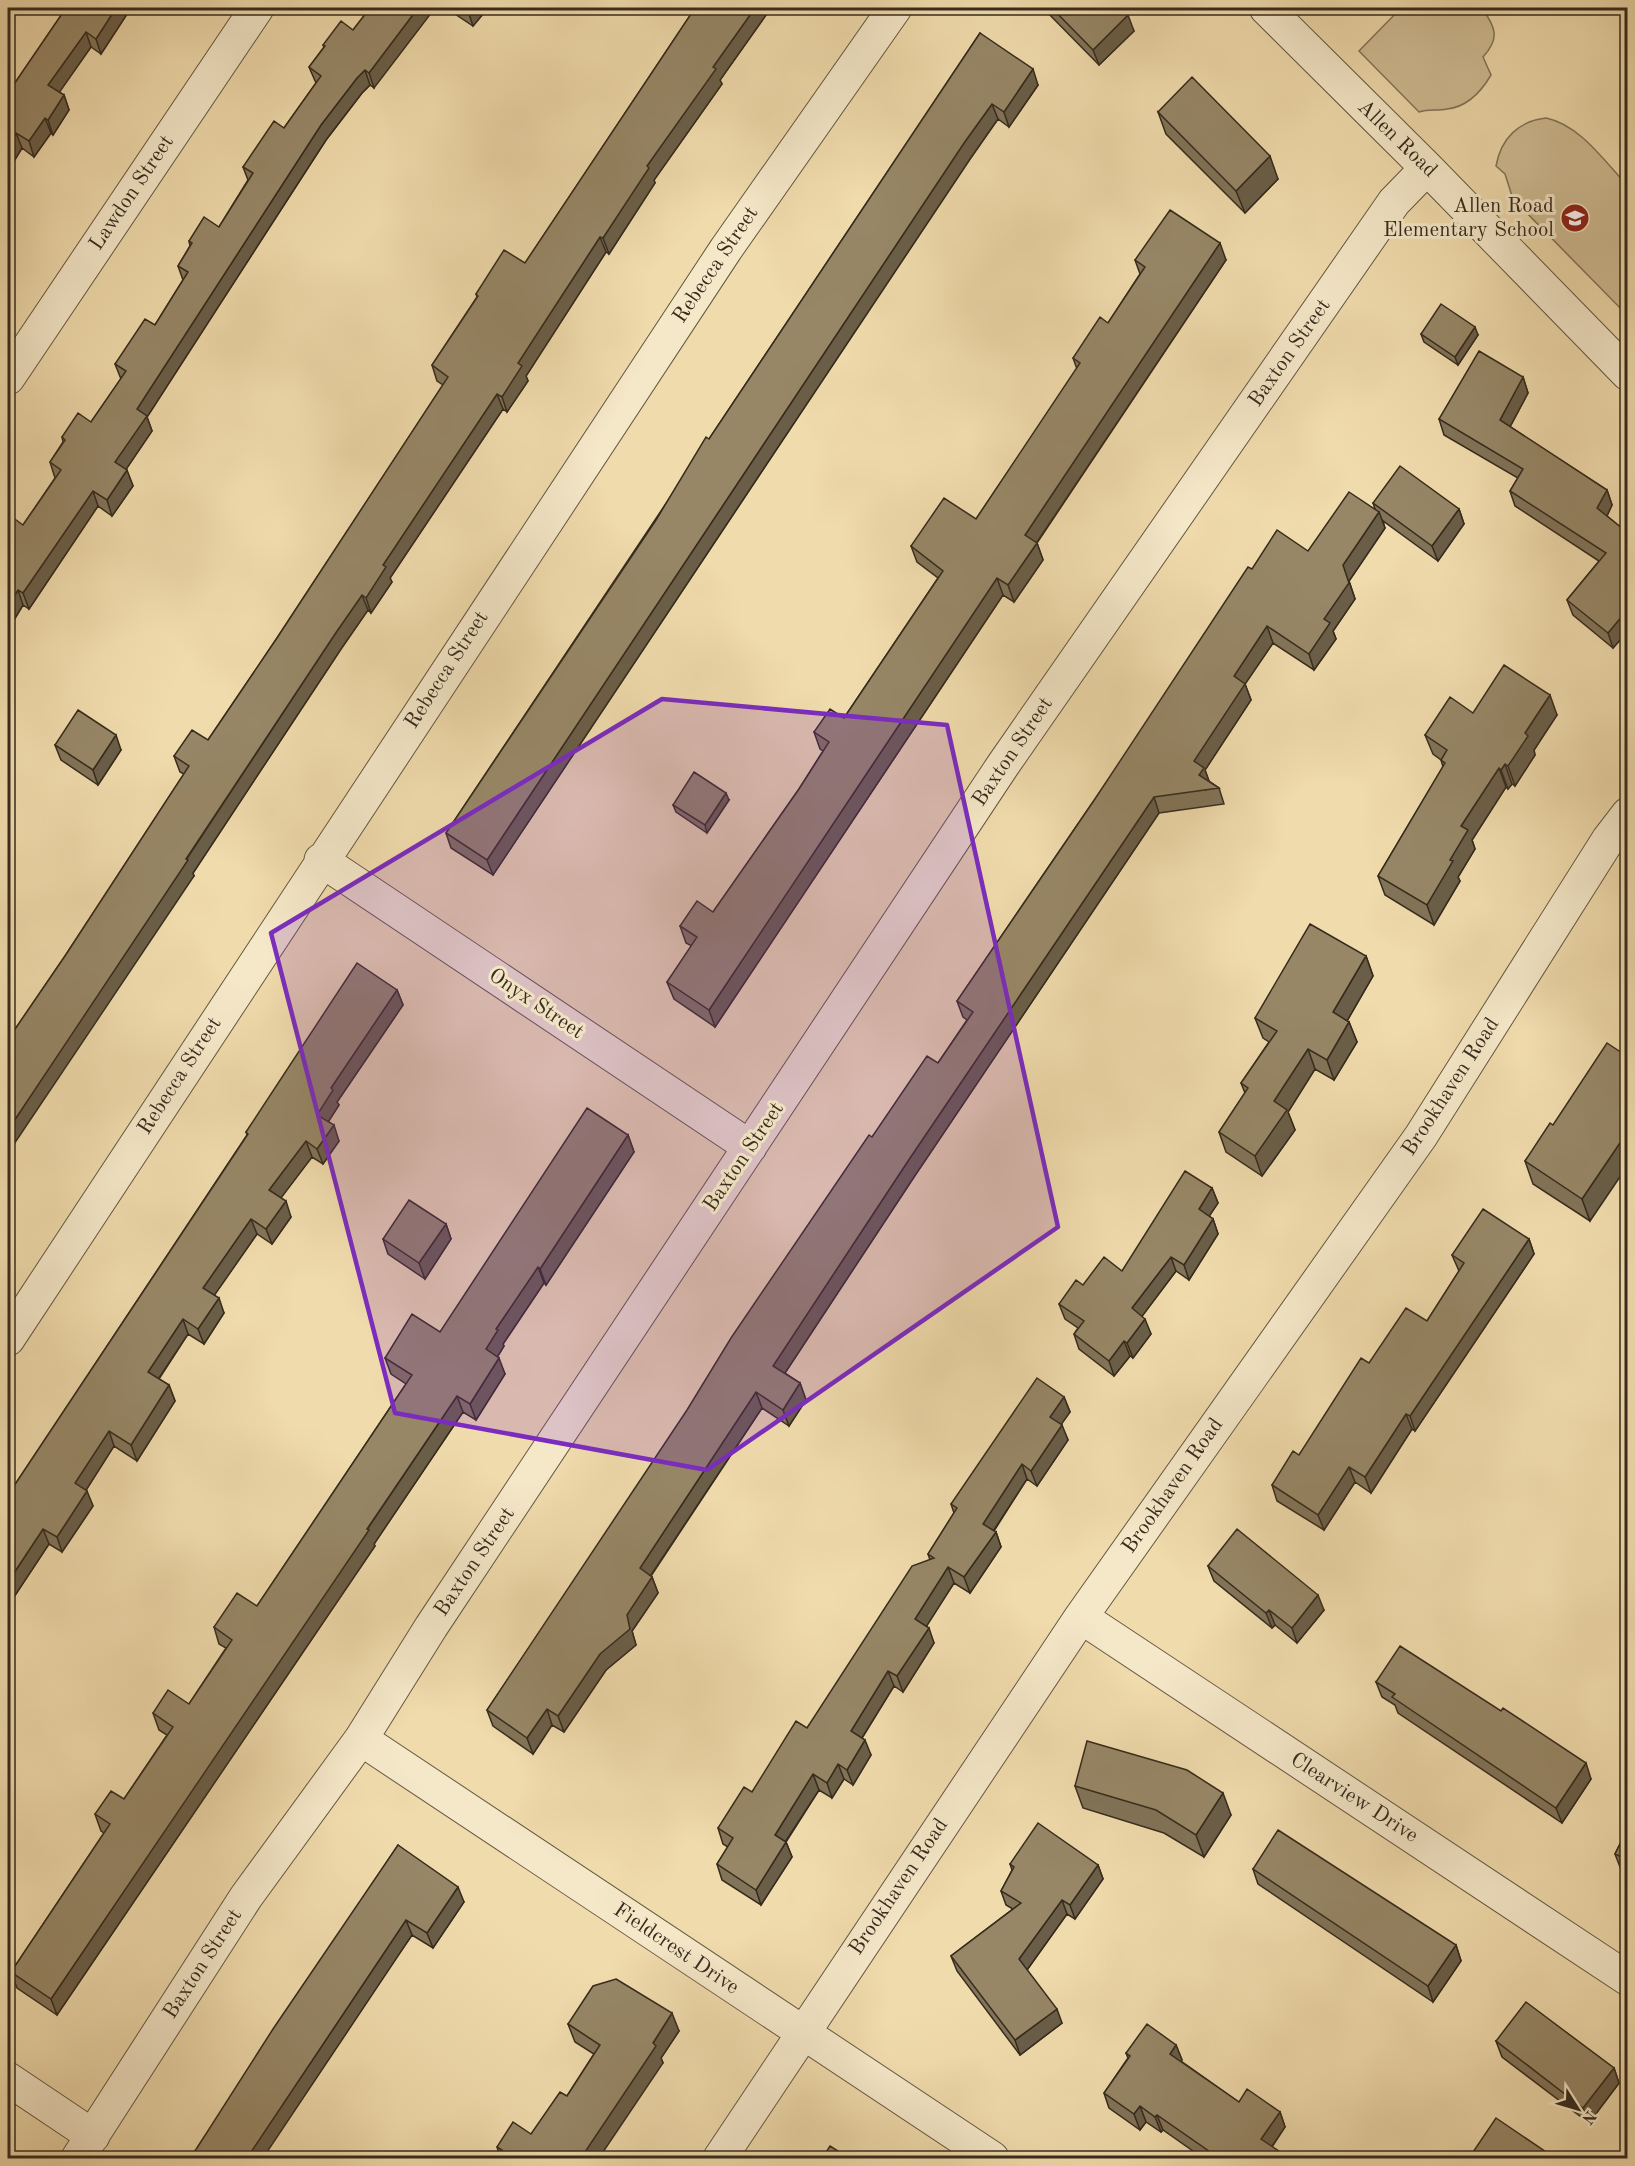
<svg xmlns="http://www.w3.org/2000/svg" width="1635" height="2166" viewBox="0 0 1635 2166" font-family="'Old Standard TT',serif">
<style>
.green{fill:#d0bd94;stroke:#837458;stroke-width:1.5}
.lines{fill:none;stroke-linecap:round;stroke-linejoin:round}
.minor-casing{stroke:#645741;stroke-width:35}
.minor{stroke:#f5e8c9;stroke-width:33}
.wall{fill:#827459;stroke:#362b1d;stroke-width:1.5}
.shaded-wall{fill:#6a5e48;stroke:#362b1d;stroke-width:1.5}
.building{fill:#978767;stroke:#362b1d;stroke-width:1.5}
.marked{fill:#7b2cbf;fill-opacity:0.2;stroke:#7b2cbf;stroke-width:4.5;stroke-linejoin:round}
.labels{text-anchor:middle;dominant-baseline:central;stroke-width:6;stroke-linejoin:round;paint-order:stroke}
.street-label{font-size:21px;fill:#362b1d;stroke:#f5e8c9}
.poi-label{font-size:21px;fill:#362b1d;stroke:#f5e8c9;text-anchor:end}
</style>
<rect width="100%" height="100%" fill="#f0dbac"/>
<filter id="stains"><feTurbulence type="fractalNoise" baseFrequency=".00333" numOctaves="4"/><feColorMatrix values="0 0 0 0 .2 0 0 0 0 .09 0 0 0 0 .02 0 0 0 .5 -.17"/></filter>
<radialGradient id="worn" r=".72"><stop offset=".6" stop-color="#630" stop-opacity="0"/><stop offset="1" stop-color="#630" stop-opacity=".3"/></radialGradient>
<path class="green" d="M1401 8H1482C1496 28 1500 38 1483 57L1491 75C1481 92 1467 107 1447 109 1437 111 1429 109 1419 112L1359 51Z
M1546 118C1580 125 1604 161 1627 185V315L1513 199 1505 174 1496 166C1501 138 1519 121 1546 118Z"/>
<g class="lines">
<g class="minor-casing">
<path id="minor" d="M1266 8 1427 168 1628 374
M8 378 257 8
M321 860 750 1147
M8 1339 726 249 895 8
M1081 1617 1628 1979
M361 1739 992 2158
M8 2079 93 2136
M78 2158 246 1897 361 1739 431 1627 1003 765 1394 202 1427 168
M720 2158 1081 1617 1421 1136 1608 840 1628 814"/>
</g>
<use href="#minor" class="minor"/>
</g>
<path class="wall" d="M66 8H131L101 54 91 47 59 92 64 95 69 110 53 135 51 133 34 157 22 148 8 171V93Z
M370 8 374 88 370 85 362 93 326 140 147 417 152 431 126 469 133 486 112 516 98 506 29 609 23 605 8 630V523L23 525 55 478 50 462 63 442 62 437 91 422 121 379 115 364 155 325 183 280 178 266 190 246 189 241 219 227 248 180 243 167 284 128 316 83 309 67 324 47 323 45 353 30Z
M446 8H488L473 26Z
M695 8H771L720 80 722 84 654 180 655 183 609 254 606 252 526 376 528 381 507 412 503 409 390 578 392 582 371 613 368 610 341 649 193 873 194 876 9 1038 65 956 184 774 180 772 174 756 208 740 277 638 443 385 437 381 432 365 477 297 476 294 525 263Z
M1043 8H1120L1134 31 1099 65Z
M980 33 1038 85 1009 127 998 119 970 159 493 875 451 848 446 833Z
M1158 112 1278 179 1245 213 1166 134Z
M1135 260H1226L1037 543 1043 560 1014 602 1003 595 715 1027 674 999 667 982 692 946 686 943 680 926 713 912 799 789 823 751 820 749 814 732 844 718 938 578 917 562 911 546 976 519 1077 369 1073 358 1108 323 1140 274Z
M1421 334 1478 335 1458 365 1424 342Z
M1523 377 1528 393 1510 427 1607 490 1612 505 1607 516 1628 533V631L1613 648 1573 615 1567 600 1599 561 1515 506 1510 491 1518 478 1444 435 1439 419Z
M1373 503 1459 509 1464 524 1438 561 1383 521 1385 528 1349 581 1355 599 1333 631 1336 639 1314 670 1273 643 1245 684 1251 700 1205 770 1209 781 1219 788 1224 804 1159 813 914 1177 785 1373 800 1383 806 1400 789 1426 762 1408 651 1576 652 1577 658 1593 632 1631 636 1645 606 1670 564 1732 552 1725 533 1754 493 1726 487 1710 872 1137 938 1063 967 1020 963 1017 957 1001 1252 569 1308 551 1375 509Z
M1473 713 1557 715 1534 750 1535 755 1515 786 1512 784 1508 789 1506 787 1472 840 1475 849 1458 877 1460 881 1434 925 1385 895 1378 876 1443 767 1441 760 1433 754 1425 735Z
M55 745 121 750 98 785 61 760Z
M729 800 707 833 676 812 673 805Z
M1366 956 1373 976 1347 1021 1349 1022 1357 1042 1334 1080 1315 1069 1288 1112 1295 1130 1262 1176 1226 1152 1219 1132 1245 1093 1241 1083 1269 1042 1263 1038 1255 1018Z
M397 990 403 1005 337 1102 339 1105 328 1122 339 1141 323 1164 312 1157 280 1198 291 1217 272 1244 257 1234 214 1295 224 1313 204 1344 188 1334 159 1379 169 1385 175 1401 137 1461 114 1446 86 1490 93 1506 62 1552 49 1544 8 1606V1495L247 1135 246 1132Z
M1628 1057 1590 1221 1533 1184 1525 1161 1553 1125Z
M628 1135 634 1152 546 1285 544 1283 503 1344 504 1346 497 1357 505 1374 476 1420 463 1412 374 1544 375 1546 57 2015 17 1988 11 1972 104 1833 101 1831 95 1814 124 1799 167 1735 159 1730 153 1713 189 1704 226 1648 219 1644 214 1627 257 1606 406 1384 391 1374 385 1358 440 1332Z
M1212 1188 1218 1203 1209 1216 1213 1219 1218 1234 1189 1280 1176 1271 1142 1316 1151 1334 1133 1358 1130 1356 1114 1376 1079 1349 1074 1334 1078 1328 1065 1319 1059 1304 1083 1285 1122 1271Z
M446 1224 451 1239 425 1279 388 1254 383 1239Z
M1529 1239 1534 1254 1415 1431 1412 1429 1371 1493 1355 1482 1324 1530 1277 1501 1272 1485 1299 1455 1369 1363 1427 1321 1459 1271 1452 1255Z
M1064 1397 1070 1412 1061 1424 1068 1440 1037 1486 1027 1479 994 1531 996 1532 1001 1547 970 1593 954 1583 926 1626 934 1643 903 1692 894 1686 862 1738 871 1755 853 1785 844 1779 832 1798 819 1790 786 1842 792 1857 761 1905 722 1880 717 1864 728 1847 723 1844 718 1828 752 1792 807 1728 930 1560 928 1554 954 1513 951 1504Z
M1208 1566 1324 1610 1297 1643 1275 1625 1272 1628 1214 1581Z
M1376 1682 1591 1779 1562 1823 1398 1713 1395 1705 1382 1697Z
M1075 1786 1231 1815 1204 1857 1164 1833 1083 1808Z
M1628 1828V1874L1622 1872 1615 1854Z
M398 1845 464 1902 433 1948 412 1935 381 1980 197 2148Z
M1010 1864 1098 1865 1103 1879 1075 1919 1067 1914 1027 1970 1062 2023 1020 2055 957 1971 951 1956 1013 1909 1006 1905 1001 1891 1012 1870Z
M1253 1869 1456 1945 1461 1961 1433 2002 1258 1884Z
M568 2024 679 2031 661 2058 663 2063 499 2154 497 2147 531 2134 567 2096 594 2054 575 2042Z
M1496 2041 1614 2068 1619 2083 1589 2123 1502 2057Z
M1176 2045 1182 2060 1181 2061 1239 2102 1280 2112 1285 2127 1272 2147 1289 2158H1203L1163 2130 1161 2132 1146 2122 1140 2130 1109 2108 1104 2093 1128 2058 1126 2053Z"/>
<path class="shaded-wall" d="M116 8H131L101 54 96 39Z
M418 8H435L374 88 369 73Z
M471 8H488L473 26 468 11Z
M755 8H771L720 80 722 84 654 180 655 183 609 254 603 238 647 166 713 67Z
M1128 15 1134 31 1099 65 1093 50Z
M86 32 91 47 54 100 48 85Z
M1033 69 1038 85 1009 127 1004 112Z
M365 70 370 85 362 93 326 140 147 417 152 431 121 477 115 462 137 409 321 125 357 78Z
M64 95 69 110 53 135 48 120Z
M992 104 998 119 970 159 493 875 487 860 964 143Z
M45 118 51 133 34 157 29 141Z
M16 133 22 148 8 171V147Z
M1270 156 1278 179 1245 213 1236 191Z
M600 237 606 252 526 376 528 381 507 412 502 397 518 363Z
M1220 243 1226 260 1031 551 1025 535Z
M1475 327 1478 335 1458 365 1455 357Z
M1523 377 1528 393 1505 436 1500 420Z
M497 394 503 409 390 578 392 582 371 613 366 598 383 565Z
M127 470 133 486 112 516 107 500Z
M1607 490 1612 505 1603 524 1597 508Z
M93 491 98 506 29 609 23 593Z
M1459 509 1464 524 1438 561 1432 546Z
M1379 512 1385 528 1349 581 1355 599 1333 631 1336 639 1314 670 1309 654 1324 619 1343 565Z
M1037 543 1043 560 1014 602 1008 585Z
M997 578 1003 595 715 1027 709 1010Z
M18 590 23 605 8 630V606Z
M362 595 368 610 341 649 193 873 194 876 8 1153V1130L335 634Z
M1628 609V631L1613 648 1608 633Z
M1267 626 1273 643 1245 684 1251 700 1205 770 1210 784 1206 790 1194 761 1234 676Z
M1550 695 1557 715 1534 750 1535 755 1515 786 1508 766 1525 733Z
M116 735 121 750 98 785 93 770Z
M1505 764 1512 784 1508 789 1501 770Z
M1499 768 1506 787 1472 840 1475 849 1458 877 1460 881 1434 925 1427 905 1450 860 1461 826Z
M726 793 729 800 707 833 705 825Z
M1154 797 1159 813 914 1177 779 1382 773 1366 908 1161Z
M1366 956 1373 976 1340 1033 1333 1012Z
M397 990 403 1005 337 1102 339 1105 323 1130 317 1115 331 1088Z
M1349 1022 1357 1042 1334 1080 1327 1060Z
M1308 1049 1315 1069 1288 1112 1295 1130 1262 1176 1255 1156 1274 1101Z
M334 1125 339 1141 323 1164 317 1149Z
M1628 1131V1165L1590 1221 1582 1199Z
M628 1135 634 1152 546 1285 540 1269Z
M306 1141 312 1157 275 1206 269 1190Z
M1212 1188 1218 1203 1204 1224 1199 1209Z
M286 1201 291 1217 272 1244 266 1229Z
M251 1219 257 1234 209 1303 203 1288Z
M1213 1219 1218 1234 1189 1280 1184 1265Z
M446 1224 451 1239 425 1279 419 1263Z
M1529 1239 1534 1254 1415 1431 1410 1416Z
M1171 1257 1176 1271 1137 1323 1132 1308Z
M538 1267 544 1283 503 1344 504 1346 492 1366 486 1349 496 1329Z
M219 1298 224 1313 204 1344 198 1329Z
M183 1319 188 1334 153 1387 148 1372Z
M1145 1319 1151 1334 1133 1358 1127 1343Z
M1124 1341 1130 1356 1114 1376 1109 1361Z
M499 1358 505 1374 476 1420 470 1404Z
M800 1383 806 1400 789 1426 783 1410Z
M169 1385 175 1401 137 1461 131 1445Z
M756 1392 762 1408 645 1584 640 1568Z
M457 1396 463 1412 374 1544 375 1546 57 2015 51 1999Z
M1064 1397 1070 1412 1056 1432 1050 1417Z
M1406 1414 1412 1429 1371 1493 1365 1477Z
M1062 1425 1068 1440 1037 1486 1031 1471Z
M109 1431 114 1446 81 1498 75 1483Z
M1022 1464 1027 1479 988 1539 983 1524Z
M1349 1467 1355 1482 1324 1530 1318 1515Z
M87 1491 93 1506 62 1552 57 1537Z
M43 1529 49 1544 8 1606V1582Z
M996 1532 1001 1547 970 1593 964 1577Z
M948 1567 954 1583 921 1635 915 1619Z
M652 1577 658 1593 632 1631 636 1645 606 1670 564 1732 558 1716Z
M1318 1595 1324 1610 1297 1643 1292 1628Z
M1269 1610 1275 1625 1272 1628 1266 1613Z
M929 1628 934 1643 903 1692 897 1676Z
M888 1671 894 1686 857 1746 851 1731Z
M547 1709 552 1725 533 1754 527 1738Z
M865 1740 871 1755 853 1785 847 1770Z
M1586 1763 1591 1779 1562 1823 1556 1808Z
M838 1764 844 1779 832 1798 827 1783Z
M813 1774 819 1790 780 1850 775 1835Z
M1223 1793 1231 1815 1204 1857 1196 1835Z
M786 1842 792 1857 761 1905 756 1890Z
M1098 1865 1103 1879 1075 1919 1070 1905Z
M458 1887 464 1902 433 1948 427 1933Z
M1062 1900 1067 1914 1024 1974 1019 1959Z
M406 1920 412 1935 263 2158H247Z
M1456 1945 1461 1961 1433 2002 1428 1986Z
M1057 2009 1062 2023 1020 2055 1015 2040Z
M672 2013 679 2031 661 2058 663 2063 599 2158H581Z
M1176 2045 1182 2060 1175 2069 1170 2054Z
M1614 2068 1619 2083 1589 2123 1583 2108Z
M1140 2106 1146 2122 1140 2130 1134 2114Z
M1280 2112 1285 2127 1266 2155 1261 2139Z
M1157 2115 1163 2130 1161 2132 1155 2117Z"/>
<path class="building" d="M66 8H116L96 39 86 32 48 85 64 95 48 120 45 118 29 141 16 133 8 147V93Z
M370 8H418L369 73 365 70 357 78 321 125 137 409 147 416 115 462 127 470 107 500 93 491 23 593 18 590 8 606V523L12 517 23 525 61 470 50 462 65 440 62 437 78 413 91 422 126 371 115 364 145 319 155 325 188 272 178 266 192 243 189 241 204 217 219 227 253 173 243 167 274 121 284 128 321 76 309 67 325 46 323 45 341 21 353 30Z
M463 8H471L468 11Z
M695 8H755L713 67 716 69 647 166 649 168 603 238 600 237 518 363 522 366 502 397 497 394 383 565 386 567 366 598 362 595 335 634 186 859 188 860 8 1130V1037L9 1038 65 956 189 766 174 756 192 730 208 740 277 638 448 377 432 365 478 296 476 294 504 250 525 263Z
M1052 8H1120L1128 15 1093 50Z
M980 33 1033 69 1004 112 992 104 964 143 487 860 446 833 656 520 706 437 709 439Z
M1192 77 1270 156 1236 191 1158 112Z
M1170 210 1220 243 1025 535 1037 543 1008 585 997 578 709 1010 667 982 697 937 680 926 697 901 713 912 799 789 829 742 814 732 830 709 844 718 943 571 911 546 944 498 976 519 1080 363 1073 358 1100 317 1108 323 1145 267 1135 260Z
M1441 304 1475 327 1455 357 1421 334Z
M1479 351 1523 377 1500 420 1607 490 1597 508 1628 533V609L1608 633 1567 600 1606 553 1510 491 1523 469 1439 419Z
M1400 466 1459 509 1432 546 1373 503Z
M1349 492 1379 512 1343 565 1349 583 1324 619 1330 623 1309 654 1267 626 1234 676 1245 684 1194 761 1204 768 1199 775 1219 788 1154 797 908 1161 773 1366 800 1383 783 1410 756 1392 640 1568 652 1577 627 1615 630 1629 600 1654 558 1716 547 1709 527 1738 487 1710 687 1410 731 1338 869 1135 872 1137 927 1056 938 1063 973 1012 957 1001 1095 799 1248 567 1252 569 1277 530 1308 551Z
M1504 665 1550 695 1525 733 1528 736 1508 766 1505 764 1501 770 1499 768 1461 826 1468 830 1450 860 1453 861 1427 905 1378 876 1445 763 1441 760 1447 750 1425 735 1450 697 1473 713Z
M78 710 116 735 93 770 55 745Z
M694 772 726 793 705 825 673 805Z
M1310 924 1366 956 1333 1012 1349 1022 1327 1060 1308 1049 1274 1101 1287 1110 1255 1156 1219 1132 1248 1088 1241 1083 1277 1031 1255 1018Z
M357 963 397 990 331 1088 333 1090 317 1115 334 1125 317 1149 306 1141 269 1190 286 1201 266 1229 251 1219 203 1288 219 1298 198 1329 183 1319 148 1372 169 1385 131 1445 109 1431 75 1483 87 1491 57 1537 43 1529 8 1582V1495L248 1134 246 1132Z
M1607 1043 1628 1057V1131L1582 1199 1525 1161 1550 1123 1553 1125Z
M587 1108 628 1135 540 1269 538 1267 496 1329 498 1330 486 1349 499 1358 470 1404 457 1396 367 1529 369 1530 51 1999 11 1972 110 1824 95 1814 111 1791 124 1799 173 1727 153 1713 168 1690 189 1704 232 1640 214 1627 237 1593 257 1606 412 1375 385 1358 412 1314 440 1332Z
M1185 1171 1212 1188 1199 1209 1213 1219 1184 1265 1171 1257 1132 1308 1145 1319 1127 1343 1124 1341 1109 1361 1074 1334 1084 1321 1059 1304 1076 1280 1083 1285 1104 1257 1122 1271Z
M409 1200 446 1224 419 1263 383 1239Z
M1483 1209 1529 1239 1410 1416 1406 1414 1365 1477 1349 1467 1318 1515 1272 1485 1293 1451 1299 1455 1361 1358 1369 1363 1406 1308 1427 1321 1464 1263 1452 1255Z
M1037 1378 1064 1397 1050 1417 1062 1425 1031 1471 1022 1464 983 1524 996 1532 964 1577 948 1567 915 1619 929 1628 897 1676 888 1671 851 1731 865 1740 847 1770 838 1764 827 1783 813 1774 775 1835 786 1842 756 1890 717 1864 733 1838 718 1828 744 1787 752 1792 796 1721 807 1728 912 1566 934 1558 928 1554 957 1508 951 1504Z
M1237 1529 1318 1595 1292 1628 1269 1610 1266 1613 1208 1566Z
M1400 1646 1501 1711 1503 1708 1586 1763 1556 1808 1392 1697 1395 1694 1376 1682Z
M1087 1741 1187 1770 1223 1793 1196 1835 1156 1810 1075 1786Z
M1038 1823 1098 1865 1070 1905 1062 1900 1019 1959 1057 2009 1015 2040 951 1956 1021 1903 1001 1891 1014 1867 1010 1864Z
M1628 1828V1860L1615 1854Z
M1278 1830 1456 1945 1428 1986 1253 1869Z
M398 1845 458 1887 427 1933 406 1920 247 2158H189L197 2148 273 2029Z
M616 1979 672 2013 653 2043 656 2046 581 2158H497L502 2150 497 2147 513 2122 531 2134 560 2092 567 2096 600 2045 568 2024 593 1986Z
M1526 2002 1614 2068 1583 2108 1496 2041Z
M1147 2024 1176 2045 1170 2054 1239 2102 1247 2089 1280 2112 1261 2139 1289 2158H1210L1213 2154 1157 2115 1155 2117 1140 2106 1134 2114 1104 2093 1130 2056 1126 2053Z
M1496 2118 1549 2154 1546 2158H1469Z
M830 2146 849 2158H822Z"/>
<path class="marked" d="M662 699 947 725 1058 1227 707 1470 395 1413 271 933Z"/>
<defs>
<g id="school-disc" transform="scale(1.5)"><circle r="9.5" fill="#8f2418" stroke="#f5e8c9"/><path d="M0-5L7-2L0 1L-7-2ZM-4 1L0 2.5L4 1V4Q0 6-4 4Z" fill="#fff"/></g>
</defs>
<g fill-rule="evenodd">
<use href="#school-disc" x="1575" y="218"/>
</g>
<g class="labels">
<g class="street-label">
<text transform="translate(1397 139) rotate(44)">Allen Road</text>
<text transform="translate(132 193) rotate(-56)">Lawdon Street</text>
<text transform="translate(716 265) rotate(-56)">Rebecca Street</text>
<text transform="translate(1290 353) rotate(-55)">Baxton Street</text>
<text transform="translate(447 670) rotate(-57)">Rebecca Street</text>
<text transform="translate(1013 752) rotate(-56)">Baxton Street</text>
<text transform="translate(536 1004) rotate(34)">Onyx Street</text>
<text transform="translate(180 1076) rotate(-57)">Rebecca Street</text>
<text transform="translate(1451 1087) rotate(-57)">Brookhaven Road</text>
<text transform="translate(744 1157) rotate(-56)">Baxton Street</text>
<text transform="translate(1173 1486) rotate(-55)">Brookhaven Road</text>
<text transform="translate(475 1562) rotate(-56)">Baxton Street</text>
<text transform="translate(1354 1798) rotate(33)">Clearview Drive</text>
<text transform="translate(899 1887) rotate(-56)">Brookhaven Road</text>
<text transform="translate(676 1949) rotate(34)">Fieldcrest Drive</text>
<text transform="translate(203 1964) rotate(-57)">Baxton Street</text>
</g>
<g class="poi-label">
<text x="1554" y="206">Allen Road<tspan x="1554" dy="24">Elementary School</tspan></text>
</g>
</g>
<rect width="1635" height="2166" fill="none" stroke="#f0dbac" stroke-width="30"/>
<rect x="9" y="9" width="1617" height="2148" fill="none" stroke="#362b1d" stroke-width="3"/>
<rect x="15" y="15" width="1605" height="2136" fill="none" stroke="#362b1d" stroke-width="1.5"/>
<g transform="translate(1578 2109) rotate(127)" stroke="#f5e8c9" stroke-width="4.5" paint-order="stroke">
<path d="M0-4.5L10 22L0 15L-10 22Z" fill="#362b1d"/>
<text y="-9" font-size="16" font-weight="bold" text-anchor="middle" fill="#362b1d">N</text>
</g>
<rect width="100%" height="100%" filter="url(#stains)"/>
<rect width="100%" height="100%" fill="url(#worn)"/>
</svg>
